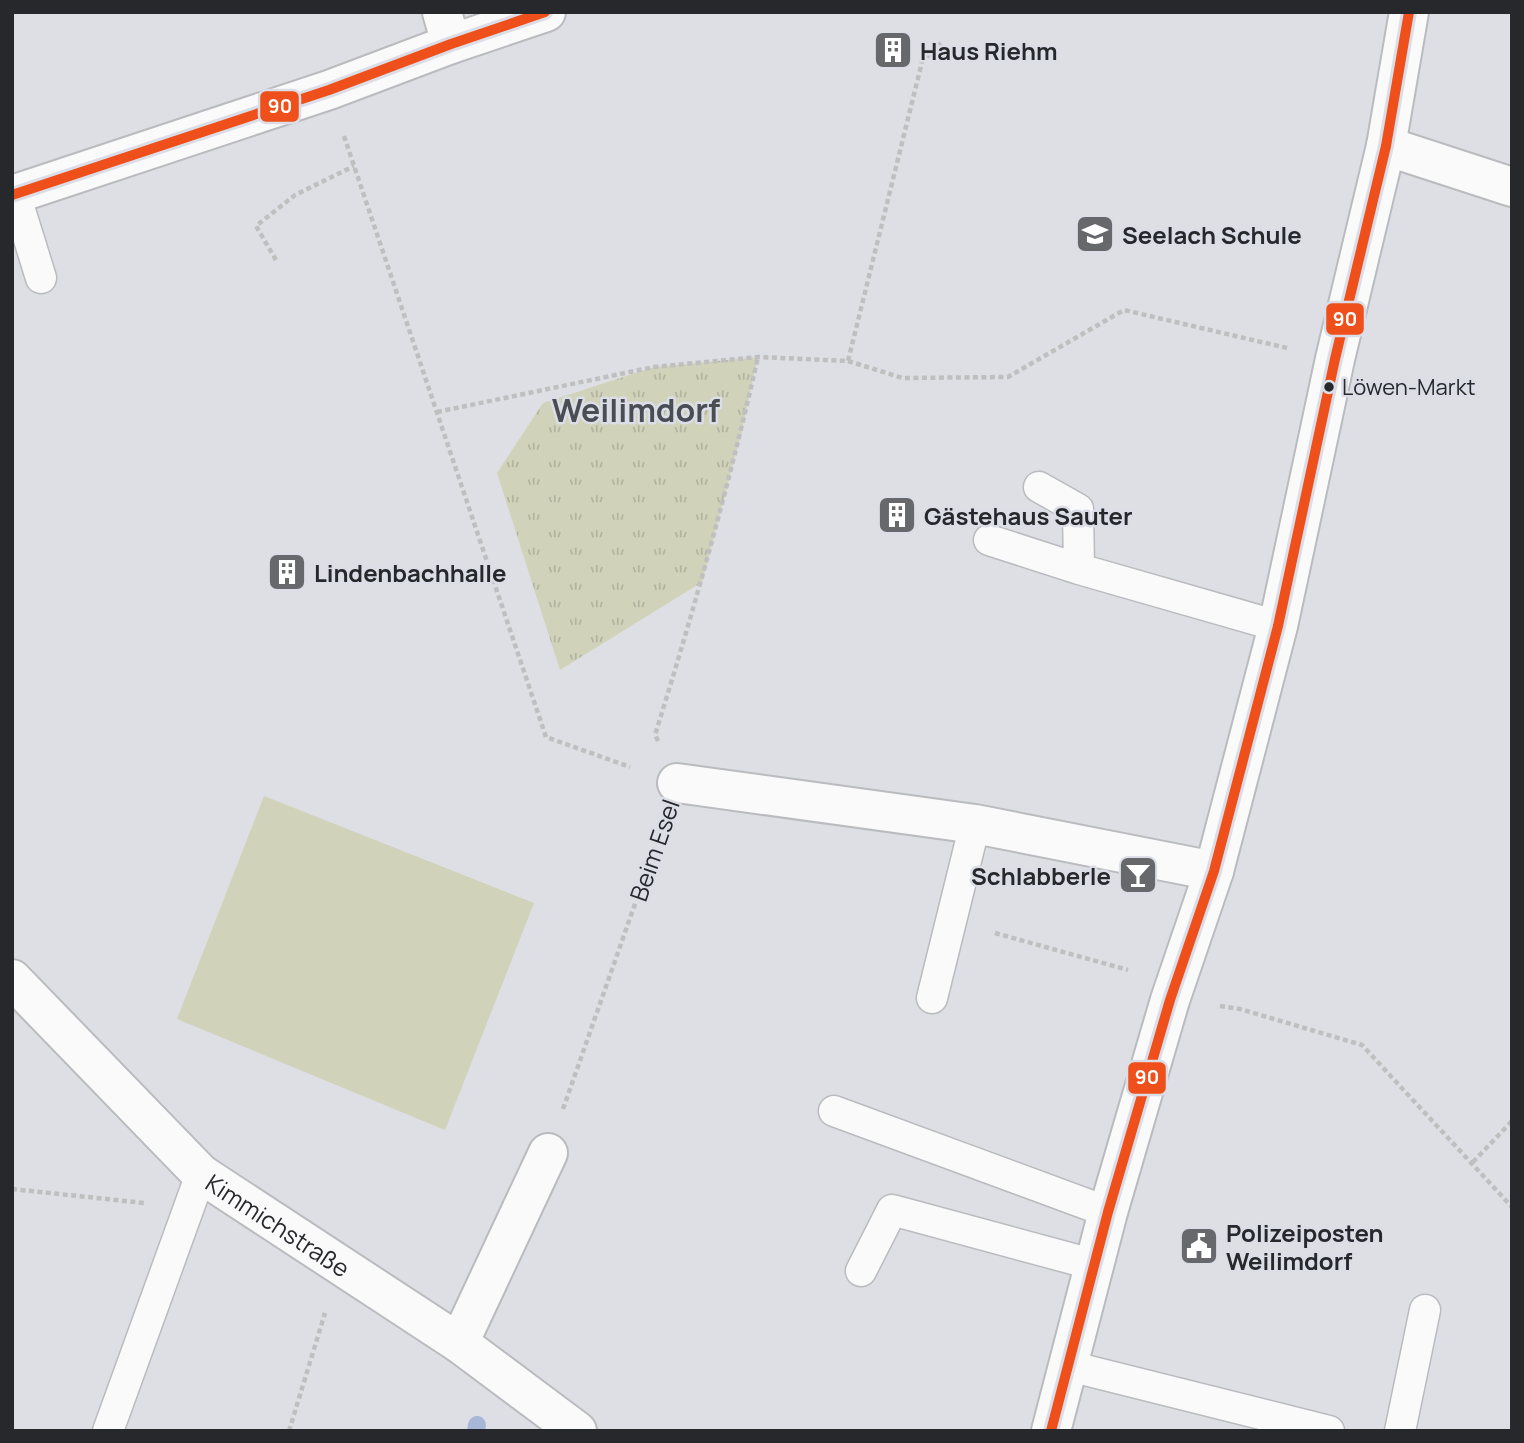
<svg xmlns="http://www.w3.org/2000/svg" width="1524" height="1443" viewBox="0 0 1524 1443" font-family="Manrope,sans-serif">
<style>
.park{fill:url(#park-tufts)}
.pitch{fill:#d0d2b9}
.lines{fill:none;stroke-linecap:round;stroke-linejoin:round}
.stream{stroke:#a7b7d7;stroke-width:18}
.service-casing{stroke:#babbbf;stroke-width:33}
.minor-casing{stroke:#babbbf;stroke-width:42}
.secondary-casing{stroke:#babbbf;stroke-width:42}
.path{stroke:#bfbfc0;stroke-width:4.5;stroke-dasharray:5 3.5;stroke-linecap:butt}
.service{stroke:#fafafb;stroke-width:30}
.minor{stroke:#fafafb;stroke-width:38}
.secondary{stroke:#fafafb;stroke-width:38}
.bus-1-casing{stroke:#dbdee7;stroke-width:16}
.bus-1{stroke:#ef4f1a;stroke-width:10}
.bus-dot{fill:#27282b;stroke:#dbdee7;stroke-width:2.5}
.labels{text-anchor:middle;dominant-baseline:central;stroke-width:5;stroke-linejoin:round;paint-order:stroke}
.bus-label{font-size:22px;fill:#27282b;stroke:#dbdee7;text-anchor:start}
.poi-label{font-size:24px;font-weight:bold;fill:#27282b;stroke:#dbdee7;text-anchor:start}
.street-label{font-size:24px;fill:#27282b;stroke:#dbdee7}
.district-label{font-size:32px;font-weight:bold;fill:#4a4d54;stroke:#dbdee7}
.line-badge{stroke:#dbdee7;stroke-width:2.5}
.badge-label{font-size:19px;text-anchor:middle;font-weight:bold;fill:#fff}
</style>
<defs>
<pattern id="park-tufts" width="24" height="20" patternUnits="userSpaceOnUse" patternTransform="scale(1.75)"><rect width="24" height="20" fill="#d0d2b9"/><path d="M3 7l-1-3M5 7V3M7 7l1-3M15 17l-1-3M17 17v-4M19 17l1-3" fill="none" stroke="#b3b49f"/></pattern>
</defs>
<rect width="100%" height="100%" fill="#dedfe4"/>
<path class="park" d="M758 357 741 434 702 582 560 670 497 473 543 403 654 367Z"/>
<path class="pitch" d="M264 796 534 903 445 1130 177 1019Z"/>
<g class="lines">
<path class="stream" d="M476 1431 477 1425"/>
<g class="service-casing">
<path id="service" d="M15 194 41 278
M1039 487 1078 509 1079 569 1278 626
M989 540 1079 569
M932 998 975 824
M834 1111 1108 1212
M861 1271 892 1210 1095 1265
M1069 1366 1329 1431
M108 1431 201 1174
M1400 1431 1425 1310"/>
</g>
<g class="minor-casing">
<g id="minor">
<path d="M442 12 451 44"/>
<path d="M1386 146 1512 187"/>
<path d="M677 783 975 824 1214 871"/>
<path id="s1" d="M12 979 201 1174 459 1343 577 1431"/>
<path d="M459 1343 548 1153"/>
</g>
</g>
<g class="secondary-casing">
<path id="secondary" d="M12 195 329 90 451 44 546 12
M1051 1431 1108 1212 1170 1000 1214 871 1278 626 1335 359 1386 146 1409 12"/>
</g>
<path class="path" d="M344 136 546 737 630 767
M276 260 256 226 295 195 354 166
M848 361 903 378 1008 377 1124 310 1287 348
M437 412 654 367 758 357 848 361 922 62 941 43
M658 741 655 735C694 610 729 485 758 357
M995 933 1128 970
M1220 1006 1240 1009 1362 1045 1512 1207
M563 1109 662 827
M1473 1162 1512 1121
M12 1189 144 1203
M289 1431 325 1313"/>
<use href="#service" class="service"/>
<use href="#minor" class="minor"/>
<use href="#secondary" class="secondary"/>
<g class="bus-1-casing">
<path id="bus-1" d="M12 195 329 90 451 44 545 12
M1051 1431 1108 1212 1170 1000 1214 871 1278 626 1335 359 1386 146 1409 12"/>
</g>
<use href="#bus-1" class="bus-1"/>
</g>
<defs>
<g id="building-square" transform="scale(2.0125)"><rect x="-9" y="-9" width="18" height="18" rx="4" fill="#67686c" stroke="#dbdee7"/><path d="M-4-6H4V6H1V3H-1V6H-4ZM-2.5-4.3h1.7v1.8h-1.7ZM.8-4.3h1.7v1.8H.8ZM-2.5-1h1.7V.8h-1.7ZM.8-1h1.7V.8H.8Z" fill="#fff"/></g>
<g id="school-square" transform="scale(2.0125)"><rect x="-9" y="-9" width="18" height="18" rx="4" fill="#67686c" stroke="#dbdee7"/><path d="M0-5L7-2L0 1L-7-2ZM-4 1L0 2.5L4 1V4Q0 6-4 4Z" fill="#fff"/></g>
<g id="bar-square" transform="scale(2.0125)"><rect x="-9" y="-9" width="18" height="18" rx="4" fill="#67686c" stroke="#dbdee7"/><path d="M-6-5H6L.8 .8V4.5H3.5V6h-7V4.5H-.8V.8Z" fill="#fff"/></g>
<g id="civic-square" transform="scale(2.0125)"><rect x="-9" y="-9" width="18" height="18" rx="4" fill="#67686c" stroke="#dbdee7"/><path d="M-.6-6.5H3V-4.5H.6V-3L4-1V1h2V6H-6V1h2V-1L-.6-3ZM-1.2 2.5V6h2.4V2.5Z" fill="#fff"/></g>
</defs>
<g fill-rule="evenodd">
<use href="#building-square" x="893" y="50"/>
<use href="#school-square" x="1095" y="234"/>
<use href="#building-square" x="897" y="515"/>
<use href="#building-square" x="287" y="572"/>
<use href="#bar-square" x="1138" y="875"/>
<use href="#civic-square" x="1199" y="1246"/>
</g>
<circle class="bus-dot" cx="1329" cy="387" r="6"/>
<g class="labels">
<g class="bus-label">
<text x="1342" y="387">Löwen-Markt</text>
</g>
<g class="poi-label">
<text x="920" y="50">Haus Riehm</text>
<text x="1122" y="234">Seelach Schule</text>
<text x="924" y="515">Gästehaus Sauter</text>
<text x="314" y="572">Lindenbachhalle</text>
<text x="1111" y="875" text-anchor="end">Schlabberle</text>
<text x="1226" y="1232">Polizeiposten<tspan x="1226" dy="28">Weilimdorf</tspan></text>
</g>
<g class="street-label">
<text transform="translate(654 850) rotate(-71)">Beim Esel</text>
<text stroke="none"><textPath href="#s1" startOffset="364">Kimmichstraße</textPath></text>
</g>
<g class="district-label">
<text x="636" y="410">Weilimdorf</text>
</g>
</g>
<g class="line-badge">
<rect x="259" y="90" width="41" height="33" rx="7" fill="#ef4f1a"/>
<rect x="1325" y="302" width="40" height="34" rx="7" fill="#ef4f1a"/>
<rect x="1127" y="1061" width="40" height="34" rx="7" fill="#ef4f1a"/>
</g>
<g class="badge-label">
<text x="280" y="113">90</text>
<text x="1345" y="326">90</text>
<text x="1147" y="1084">90</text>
</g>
<rect width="1524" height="1443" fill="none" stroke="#27282b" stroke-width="28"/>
</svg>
